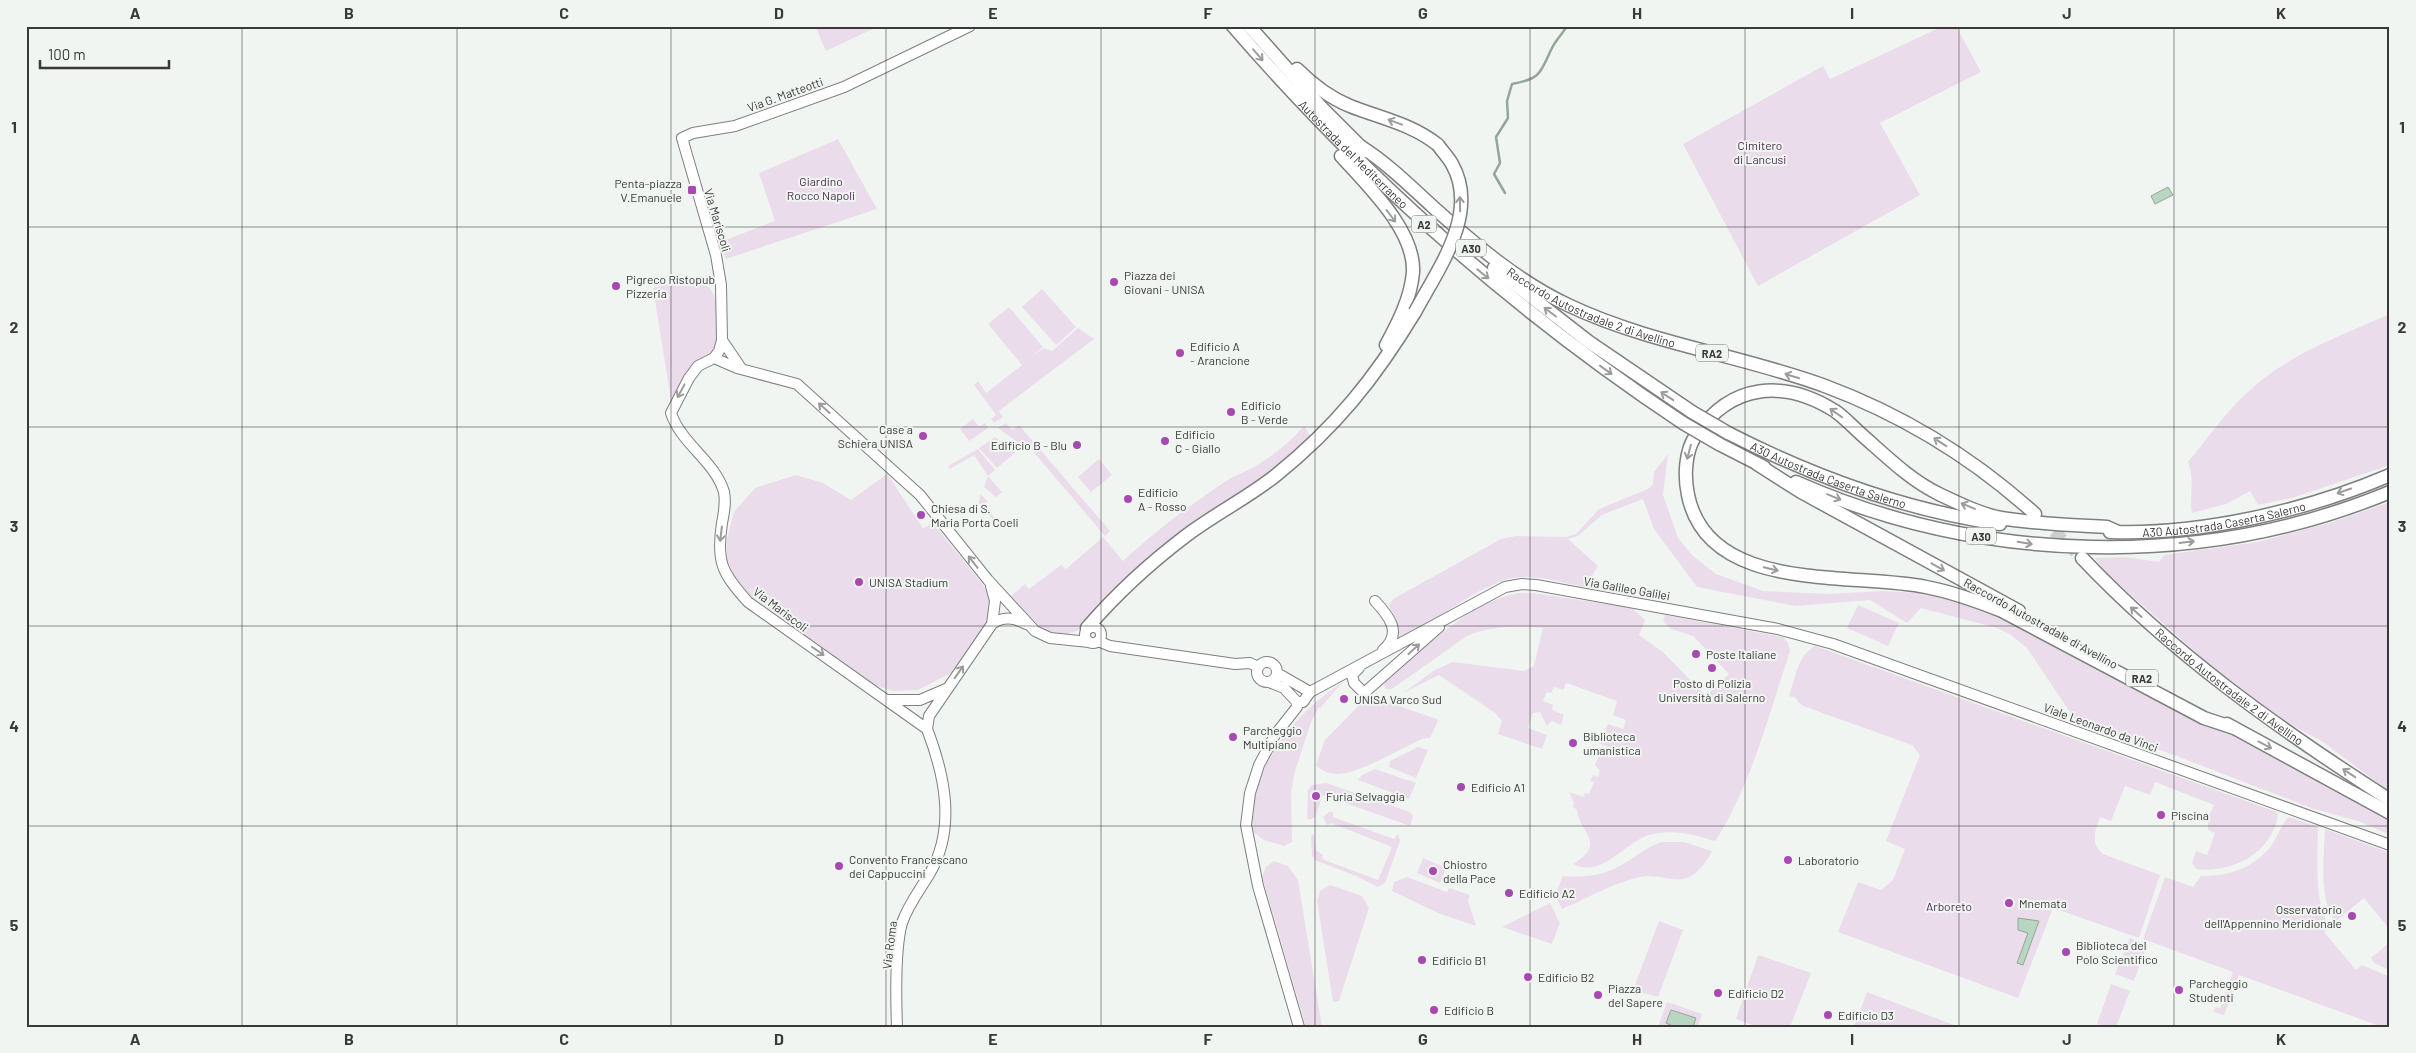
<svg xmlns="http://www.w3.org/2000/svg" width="2416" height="1053" viewBox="0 0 2416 1053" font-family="Barlow,sans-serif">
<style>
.green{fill:#ebdcec}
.water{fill:#b8d6c1;stroke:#92a798}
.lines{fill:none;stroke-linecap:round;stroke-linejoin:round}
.stream{stroke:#92a798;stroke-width:2.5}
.highway-tunnel{stroke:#cccfcd;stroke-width:12;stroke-dasharray:12 6;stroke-linecap:butt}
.secondary-casing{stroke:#7d807e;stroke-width:12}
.highway-casing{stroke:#7d807e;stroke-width:15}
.secondary{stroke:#fff;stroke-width:10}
.highway{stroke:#fff;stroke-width:12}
.highway-bridge-casing{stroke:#7d807e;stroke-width:15;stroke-linecap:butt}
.highway-bridge{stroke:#fff;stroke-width:12}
.oneway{stroke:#9c9c9c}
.grid{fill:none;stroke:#383938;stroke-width:1;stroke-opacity:0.55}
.poi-dot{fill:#a849b2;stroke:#f1f5f2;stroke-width:2}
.labels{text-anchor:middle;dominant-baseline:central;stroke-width:4;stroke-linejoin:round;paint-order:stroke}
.shield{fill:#f1f5f2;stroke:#707170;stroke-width:1}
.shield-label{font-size:11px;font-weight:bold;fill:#383938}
.street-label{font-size:12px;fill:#383938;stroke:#f1f5f2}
.park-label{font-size:12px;fill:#4e2d51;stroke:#f1f5f2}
.poi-label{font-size:12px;fill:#383938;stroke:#f1f5f2;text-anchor:start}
.neatline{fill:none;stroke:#383938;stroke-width:2}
.grid-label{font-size:16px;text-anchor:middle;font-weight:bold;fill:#383938}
</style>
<rect width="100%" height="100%" fill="#f1f5f2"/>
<path class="green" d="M815 26H879L826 51Z
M1943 26H1956L1981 72 1880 123 1920 195 1758 286 1683 144 1823 66 1830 79Z
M838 139 877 209 726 259 720 242 775 221 759 173Z
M691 278C725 284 718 322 718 349L694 363 671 400 653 288Z
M1042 289 1076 327 1056 345 1022 307Z
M1009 307 1043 347 1032 356 1044 348 1052 351 1078 328 1094 339 999 411 1003 417 994 423 991 419 996 415 974 385 978 381 986 393 1022 365 988 324Z
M2390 314V465L2292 498 2258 505 2250 491 2226 504 2192 513C2189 496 2195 478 2188 462 2208 438 2226 411 2250 390 2289 354 2342 335 2390 314Z
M973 419 979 427 985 423 988 428 969 441 960 429Z
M1006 423 1012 430 1019 425 1110 531 1105 536 1025 442 1020 444 998 428Z
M1304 426 1312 438 1288 458 1152 556 1103 601 1080 630 1063 635 1050 634 1037 624 1011 596 1025 584 1029 589 1061 565 1066 569 1103 537 1123 561C1155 531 1190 505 1226 481 1235 475 1245 472 1254 467 1273 456 1290 442 1304 426Z
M995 437 1016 452 997 468 979 448Z
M978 449 995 470 988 476 1002 492 996 497 984 487 988 476 974 455 950 469 948 466Z
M1668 454 1663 495 1678 538 1692 555 1716 574 1763 591 1827 594 1882 591 1919 593 1949 599 1988 613 2251 743 2390 817V835L2358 821 2314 809 2174 755 2076 721 2027 648 2011 635 1997 628 1921 608 1907 623 1870 600 1796 606 1697 587 1654 529 1643 499 1602 515 1578 536 1568 539 1598 566 1585 587C1563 583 1535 574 1513 578 1474 586 1435 625 1397 639L1396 619 1389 606 1393 599 1501 539 1516 536 1566 537 1576 534 1599 509 1648 489 1653 484 1654 472Z
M1099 459 1112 475 1091 492 1078 477Z
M887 474 923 528 933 523 984 586 989 598 991 610 988 623 951 673 918 690 893 691 870 684 746 592 735 578 727 559V539L734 512 755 488 796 475 823 483 851 500Z
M980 494 988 501 984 505 999 523 1000 526 995 530 997 524 979 503Z
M2390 502V792L2323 742 2274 715 2217 671 2106 573 2095 558 2126 557 2159 562 2164 555 2258 542 2329 523Z
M1519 593H1534L1632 608 1645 620 1639 635 1663 652 1706 696 1729 674 1693 636 1671 629 1663 621 1665 615 1783 637 1788 643 1790 651C1769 714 1752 783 1716 840L1714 841C1693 834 1671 829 1649 835 1625 842 1602 879 1573 864 1609 843 1577 830 1577 810L1573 807 1574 803 1569 792 1583 797 1585 793 1589 794 1594 782 1590 781 1593 775 1598 777 1600 771 1595 765 1599 754 1607 753 1609 747 1590 740 1593 732 1604 735 1608 724 1623 729 1626 720 1613 715 1617 701 1566 683 1563 690 1554 687 1551 693 1547 692 1543 701 1553 705 1552 710 1564 715 1561 725 1552 721 1547 726 1540 712 1533 713 1528 728 1547 735 1542 749 1498 734 1502 721 1495 713 1439 675 1403 693 1435 670 1453 662 1524 671 1534 666 1543 628C1518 625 1490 626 1467 636L1392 689H1385L1384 682C1421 650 1471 601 1519 593Z
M1858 605 1899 623 1888 646 1847 628Z
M1815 646 2277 812C2279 818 2276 825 2273 831 2260 859 2226 873 2196 869L2192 863 2196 851 2207 855 2215 833 2208 830V818L2214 805 2155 782 2150 795 2125 786 2111 821 2100 817C2095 831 2090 843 2103 854L2160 875 2139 938 2053 908 2018 998 1838 932 1858 882 1881 890 1893 880 1905 849 1886 841 1920 755 1912 745 1803 706 1798 702 1796 698 1789 696C1795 678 1798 655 1815 646Z
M1343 682 1320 708 1319 707 1311 722 1295 771 1291 792 1292 842 1284 846 1264 840 1253 832C1249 767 1291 717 1343 682Z
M1367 697 1375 698 1437 719 1438 721 1430 738 1422 739C1402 748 1358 774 1338 774 1330 774 1321 771 1316 765L1325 740Z
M1418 747 1428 750 1416 778 1389 767 1390 761Z
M1375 769 1416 783 1409 799 1358 780 1362 775Z
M1326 783 1410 812 1413 816 1410 826 1323 795 1315 817 1309 820 1307 817 1308 790 1312 785Z
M1329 812H1333V817L1394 839 1398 834 1400 841 1385 883 1378 887 1356 876 1317 861 1312 856 1311 836 1314 834 1316 850 1323 855 1322 859 1378 880 1392 847 1331 823 1327 825 1323 817Z
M2289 817 2318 827C2318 857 2313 902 2330 927L2324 932 2356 970 2362 965 2390 977V1027H2382L2239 975 2224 1015 2214 1012 2215 1007 2220 1008 2233 972 2143 939 2165 877 2193 887 2201 876C2228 877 2257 867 2273 843 2278 835 2282 823 2289 817Z
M2325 829 2390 853V930L2364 898 2335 922C2318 896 2324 858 2325 829Z
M1661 842H1684L1712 851C1708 859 1699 872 1690 877 1675 884 1656 873 1640 877 1612 883 1589 898 1562 909L1555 895 1563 876C1578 877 1591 877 1606 872 1626 866 1641 849 1661 842Z
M1423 858 1446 868 1440 883 1417 873Z
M1274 861 1288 866 1298 880 1322 1027H1306L1262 877 1266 867Z
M1407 877 1447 892 1449 888 1470 895 1468 901 1476 926 1438 913 1392 891 1394 882Z
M1330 885 1362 896 1369 908 1339 1001 1333 1002 1317 901 1320 891Z
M1550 903 1560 923 1552 944 1502 927Z
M1659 921 1683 930 1658 997 1633 990Z
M2130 938 2147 945 2134 981 2115 974Z
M2390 942V970H2389L2374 963 2371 958Z
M1758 955 1811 973 1790 1027H1757L1736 1019Z
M2111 984 2130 991 2116 1027 2097 1024Z
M1867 992 1954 1025V1027H1854Z
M1667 1002 1702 1014 1698 1027H1658Z"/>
<path class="water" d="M2168 187 2173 195 2155 204 2151 196Z
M2018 918 2039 921 2023 965 2017 963 2028 933 2018 930Z
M1671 1010 1696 1018 1693 1027H1675L1666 1023Z"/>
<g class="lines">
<path class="stream" d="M1505 193 1494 174 1500 163 1496 137 1508 118 1507 101 1512 84C1544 78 1540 71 1553 46 1557 39 1563 33 1567 26"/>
<path class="highway-tunnel" d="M2041 519 2082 558"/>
<g class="secondary-casing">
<path id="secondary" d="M722 340 741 368
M714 358 737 368 797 384 920 495 988 580 1035 631 1050 638 1089 642
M991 586 995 601 992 624
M1375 601C1389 616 1403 633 1383 650
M1085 635a8 8 0 1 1 16 0a8 8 0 1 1-16 0Z
M1098 641 1110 646 1235 664 1250 663 1258 667
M1257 672a10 10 0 1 1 20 0a10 10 0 1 1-20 0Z
M1359 668 1352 675 1354 683 1364 693 1439 627
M1269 682 1284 688 1297 702H1303L1310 692 1277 673
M1310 692 1505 587 1522 584 1536 585 1778 629 1833 644 2390 845
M886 700H920L948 688
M1297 702V707L1275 735 1259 765 1250 793 1246 825 1258 886 1299 1027
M927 729 748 602C722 573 716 562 722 523 724 513 726 503 724 492 715 461 681 444 671 413L689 378 698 366 714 358 719 351 722 340 721 285 716 255 682 138 693 133 735 126 844 87 970 26
M927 729 929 716 992 624C1003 616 1014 617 1026 624
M897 1027C896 1000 895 948 902 923 908 905 920 890 930 873 956 828 945 776 927 729"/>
</g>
<g class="highway-casing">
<g id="highway">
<path id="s1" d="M1233 26C1366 180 1513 310 1683 423"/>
<path d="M1249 26 1322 108 1365 151"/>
<path d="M1297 69C1312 84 1330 98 1350 106 1380 118 1412 124 1438 145"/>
<path id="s2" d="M1360 146C1387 163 1409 185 1432 206 1473 243 1517 281 1568 305 1650 344 1741 355 1825 386 1903 415 1973 458 2035 514"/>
<path d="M1341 156C1367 185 1415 230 1413 272 1411 298 1398 323 1386 345"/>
<path d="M1494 268 1589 342 1692 412"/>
<path id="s3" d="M1728 433C1814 477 1905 510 2000 524"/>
<path d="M1719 444 1764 467"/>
<path d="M1757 464 1801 492 2019 611"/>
<path d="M1796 482C1981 564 2202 570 2390 492"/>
<path id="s4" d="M2110 532C2201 535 2306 511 2390 475"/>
<path d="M2118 532 2107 527C2072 525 2036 524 2001 518 1980 514 1958 503 1939 494 1910 480 1886 456 1862 435 1853 427 1845 418 1835 411 1784 379 1731 383 1696 435 1685 451 1684 476 1688 495 1708 594 1851 572 1926 587 1952 592 1977 601 2002 611L2204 718 2234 728"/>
<path id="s5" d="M2082 558C2173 654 2279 729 2390 800"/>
<path d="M1087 628C1117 593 1150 563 1187 535 1215 514 1247 498 1275 476 1336 427 1375 378 1415 312"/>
<path d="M2227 724 2390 813"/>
</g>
</g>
<use href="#secondary" class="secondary"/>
<use href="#highway" class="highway"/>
<g class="highway-bridge-casing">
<path id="highway-bridge" d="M1415 312C1438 269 1480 213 1452 164 1448 157 1442 151 1438 145
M1692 412 1728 433
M1683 423 1719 444"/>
</g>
<use href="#highway-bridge" class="highway-bridge"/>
</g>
<defs><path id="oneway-shaft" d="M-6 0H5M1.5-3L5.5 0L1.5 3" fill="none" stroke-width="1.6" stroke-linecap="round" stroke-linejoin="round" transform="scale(1.25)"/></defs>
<g class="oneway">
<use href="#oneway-shaft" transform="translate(1258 55) rotate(49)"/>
<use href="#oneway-shaft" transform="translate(1395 122) rotate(-160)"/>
<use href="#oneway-shaft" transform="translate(1460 204) rotate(-91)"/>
<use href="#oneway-shaft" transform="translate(1391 216) rotate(53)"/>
<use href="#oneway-shaft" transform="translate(1483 274) rotate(39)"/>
<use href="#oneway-shaft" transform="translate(1550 312) rotate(-143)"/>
<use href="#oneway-shaft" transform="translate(1606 370) rotate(36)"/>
<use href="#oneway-shaft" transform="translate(1792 376) rotate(-163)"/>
<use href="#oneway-shaft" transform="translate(681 391) rotate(118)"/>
<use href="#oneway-shaft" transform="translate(1667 396) rotate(-147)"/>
<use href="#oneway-shaft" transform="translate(824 408) rotate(-138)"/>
<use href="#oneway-shaft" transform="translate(1836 413) rotate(-145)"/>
<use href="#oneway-shaft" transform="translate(1940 442) rotate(-147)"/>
<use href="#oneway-shaft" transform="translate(1689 452) rotate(105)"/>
<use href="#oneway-shaft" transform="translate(2344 491) rotate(161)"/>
<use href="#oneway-shaft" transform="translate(1834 497) rotate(22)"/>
<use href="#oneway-shaft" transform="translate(1968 506) rotate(-158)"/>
<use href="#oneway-shaft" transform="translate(721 534) rotate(97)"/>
<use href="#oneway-shaft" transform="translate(2187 542) rotate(-7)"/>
<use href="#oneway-shaft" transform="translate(2025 543) rotate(9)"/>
<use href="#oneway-shaft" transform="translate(973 562) rotate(-128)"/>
<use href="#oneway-shaft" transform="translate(1938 567) rotate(29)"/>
<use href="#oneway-shaft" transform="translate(1771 569) rotate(14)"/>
<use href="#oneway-shaft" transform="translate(2136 612) rotate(-138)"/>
<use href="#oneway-shaft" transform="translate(1414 649) rotate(-42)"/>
<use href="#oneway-shaft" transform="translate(818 651) rotate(35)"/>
<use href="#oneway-shaft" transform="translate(959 672) rotate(-55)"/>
<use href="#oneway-shaft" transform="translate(2265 745) rotate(28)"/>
<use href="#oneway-shaft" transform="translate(2349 773) rotate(-147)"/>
</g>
<path class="grid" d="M242 26V1027M457 26V1027M671 26V1027M886 26V1027M1101 26V1027M1315 26V1027M1530 26V1027M1745 26V1027M1959 26V1027M2174 26V1027M26 227H2390M26 427H2390M26 626H2390M26 826H2390"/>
<g class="poi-dot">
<rect x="687" y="185" width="10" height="10" rx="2.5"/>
<circle cx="1114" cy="282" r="5"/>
<circle cx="616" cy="286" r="5"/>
<circle cx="1180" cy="353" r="5"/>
<circle cx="1231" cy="412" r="5"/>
<circle cx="923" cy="436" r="5"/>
<circle cx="1165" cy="441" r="5"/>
<circle cx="1077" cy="445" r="5"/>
<circle cx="1128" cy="499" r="5"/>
<circle cx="921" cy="515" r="5"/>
<circle cx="859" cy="582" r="5"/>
<circle cx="1696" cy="654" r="5"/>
<circle cx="1712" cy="668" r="5"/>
<circle cx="1344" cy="699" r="5"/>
<circle cx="1233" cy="737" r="5"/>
<circle cx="1573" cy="743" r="5"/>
<circle cx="1461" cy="787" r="5"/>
<circle cx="1316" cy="796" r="5"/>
<circle cx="2161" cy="815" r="5"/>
<circle cx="1788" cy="860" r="5"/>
<circle cx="839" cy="866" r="5"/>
<circle cx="1433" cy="871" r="5"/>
<circle cx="1509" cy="893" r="5"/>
<circle cx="2009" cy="903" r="5"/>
<circle cx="2352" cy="916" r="5"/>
<circle cx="2066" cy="952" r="5"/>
<circle cx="1422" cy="960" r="5"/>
<circle cx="1528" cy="977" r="5"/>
<circle cx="2179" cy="990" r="5"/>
<circle cx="1718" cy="993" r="5"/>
<circle cx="1598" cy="995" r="5"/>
<circle cx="1434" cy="1010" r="5"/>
<circle cx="1828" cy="1015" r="5"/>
</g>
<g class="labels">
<g class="shield">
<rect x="1411.5" y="215.5" width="25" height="17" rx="4"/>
<rect x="1456" y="239.5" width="30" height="17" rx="4"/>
<rect x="1696" y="344.5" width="32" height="17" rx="4"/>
<rect x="1966" y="527.5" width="30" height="17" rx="4"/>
<rect x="2126" y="669.5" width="32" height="17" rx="4"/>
</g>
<g class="shield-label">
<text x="1424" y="224">A2</text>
<text x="1471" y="248">A30</text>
<text x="1712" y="353">RA2</text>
<text x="1981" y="536">A30</text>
<text x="2142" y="678">RA2</text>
</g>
<g class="street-label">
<text transform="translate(785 94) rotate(-20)">Via G. Matteotti</text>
<text stroke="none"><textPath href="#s1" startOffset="176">Autostrada del Mediterraneo</textPath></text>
<text transform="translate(718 220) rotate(73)">Via Mariscoli</text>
<text stroke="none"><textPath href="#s2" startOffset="285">Raccordo Autostradale 2 di Avellino</textPath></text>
<text stroke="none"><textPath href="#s3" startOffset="109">A30 Autostrada Caserta Salerno</textPath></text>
<text stroke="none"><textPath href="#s4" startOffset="115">A30 Autostrada Caserta Salerno</textPath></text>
<text transform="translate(1627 588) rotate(10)">Via Galileo Galilei</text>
<text transform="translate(781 609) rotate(37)">Via Mariscoli</text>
<text transform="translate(2041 623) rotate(29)">Raccordo Autostradale di Avellino</text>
<text stroke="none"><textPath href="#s5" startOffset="196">Raccordo Autostradale 2 di Avellino</textPath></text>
<text transform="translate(2101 727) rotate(20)">Viale Leonardo da Vinci</text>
<text transform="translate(889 945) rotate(-83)">Via Roma</text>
</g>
<g class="park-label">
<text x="1760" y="145">Cimitero<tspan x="1760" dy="14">di Lancusi</tspan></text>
<text x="821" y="181">Giardino<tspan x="821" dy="14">Rocco Napoli</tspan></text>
<text x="1949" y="906">Arboreto</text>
</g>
<g class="poi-label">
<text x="682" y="183" text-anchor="end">Penta-piazza<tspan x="682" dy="14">V.Emanuele</tspan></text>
<text x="1124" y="275">Piazza dei<tspan x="1124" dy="14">Giovani - UNISA</tspan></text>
<text x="626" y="279">Pigreco Ristopub<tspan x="626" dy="14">Pizzeria</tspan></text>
<text x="1190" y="346">Edificio A<tspan x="1190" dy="14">- Arancione</tspan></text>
<text x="1241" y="405">Edificio<tspan x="1241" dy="14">B - Verde</tspan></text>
<text x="913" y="429" text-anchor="end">Case a<tspan x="913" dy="14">Schiera UNISA</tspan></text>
<text x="1175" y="434">Edificio<tspan x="1175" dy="14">C - Giallo</tspan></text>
<text x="1067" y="445" text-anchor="end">Edificio B - Blu</text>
<text x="1138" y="492">Edificio<tspan x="1138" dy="14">A - Rosso</tspan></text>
<text x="931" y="508">Chiesa di S.<tspan x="931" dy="14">Maria Porta Coeli</tspan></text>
<text x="869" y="582">UNISA Stadium</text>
<text x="1706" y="654">Poste Italiane</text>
<text x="1712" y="683" text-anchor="middle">Posto di Polizia<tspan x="1712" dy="14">Università di Salerno</tspan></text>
<text x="1354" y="699">UNISA Varco Sud</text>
<text x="1243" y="730">Parcheggio<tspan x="1243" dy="14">Multipiano</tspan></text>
<text x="1583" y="736">Biblioteca<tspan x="1583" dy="14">umanistica</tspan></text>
<text x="1471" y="787">Edificio A1</text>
<text x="1326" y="796">Furia Selvaggia</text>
<text x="2171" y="815">Piscina</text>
<text x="849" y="859">Convento Francescano<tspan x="849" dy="14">dei Cappuccini</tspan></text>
<text x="1798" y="860">Laboratorio</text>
<text x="1443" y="864">Chiostro<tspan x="1443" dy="14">della Pace</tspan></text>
<text x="1519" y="893">Edificio A2</text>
<text x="2019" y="903">Mnemata</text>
<text x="2342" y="909" text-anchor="end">Osservatorio<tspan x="2342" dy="14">dell'Appennino Meridionale</tspan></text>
<text x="2076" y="945">Biblioteca del<tspan x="2076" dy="14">Polo Scientifico</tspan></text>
<text x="1432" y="960">Edificio B1</text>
<text x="1538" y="977">Edificio B2</text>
<text x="2189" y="983">Parcheggio<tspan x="2189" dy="14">Studenti</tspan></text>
<text x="1608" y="988">Piazza<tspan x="1608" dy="14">del Sapere</tspan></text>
<text x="1728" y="993">Edificio D2</text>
<text x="1444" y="1010">Edificio B</text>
<text x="1838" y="1015">Edificio D3</text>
</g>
</g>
<rect width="2416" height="1053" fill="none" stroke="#f1f5f2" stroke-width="55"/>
<path d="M40 60v8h129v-8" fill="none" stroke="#383938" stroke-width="2.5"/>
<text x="48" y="60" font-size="15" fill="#383938" stroke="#f1f5f2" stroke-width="4" paint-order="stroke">100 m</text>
<rect x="28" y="28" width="2360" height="998" class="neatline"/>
<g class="grid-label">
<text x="135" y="19">A</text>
<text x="349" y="19">B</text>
<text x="564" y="19">C</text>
<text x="779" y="19">D</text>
<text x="993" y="19">E</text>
<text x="1208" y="19">F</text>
<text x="1423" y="19">G</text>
<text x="1637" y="19">H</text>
<text x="1852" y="19">I</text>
<text x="2067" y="19">J</text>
<text x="2281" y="19">K</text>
<text x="14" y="133">1</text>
<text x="2402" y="133">1</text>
<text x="14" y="333">2</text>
<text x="2402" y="333">2</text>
<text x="14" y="532">3</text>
<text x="2402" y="532">3</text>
<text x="14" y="732">4</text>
<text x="2402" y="732">4</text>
<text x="14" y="931">5</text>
<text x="2402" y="931">5</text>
<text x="135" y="1045">A</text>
<text x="349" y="1045">B</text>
<text x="564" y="1045">C</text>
<text x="779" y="1045">D</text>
<text x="993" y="1045">E</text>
<text x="1208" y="1045">F</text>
<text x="1423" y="1045">G</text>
<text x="1637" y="1045">H</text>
<text x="1852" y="1045">I</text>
<text x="2067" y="1045">J</text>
<text x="2281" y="1045">K</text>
</g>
</svg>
